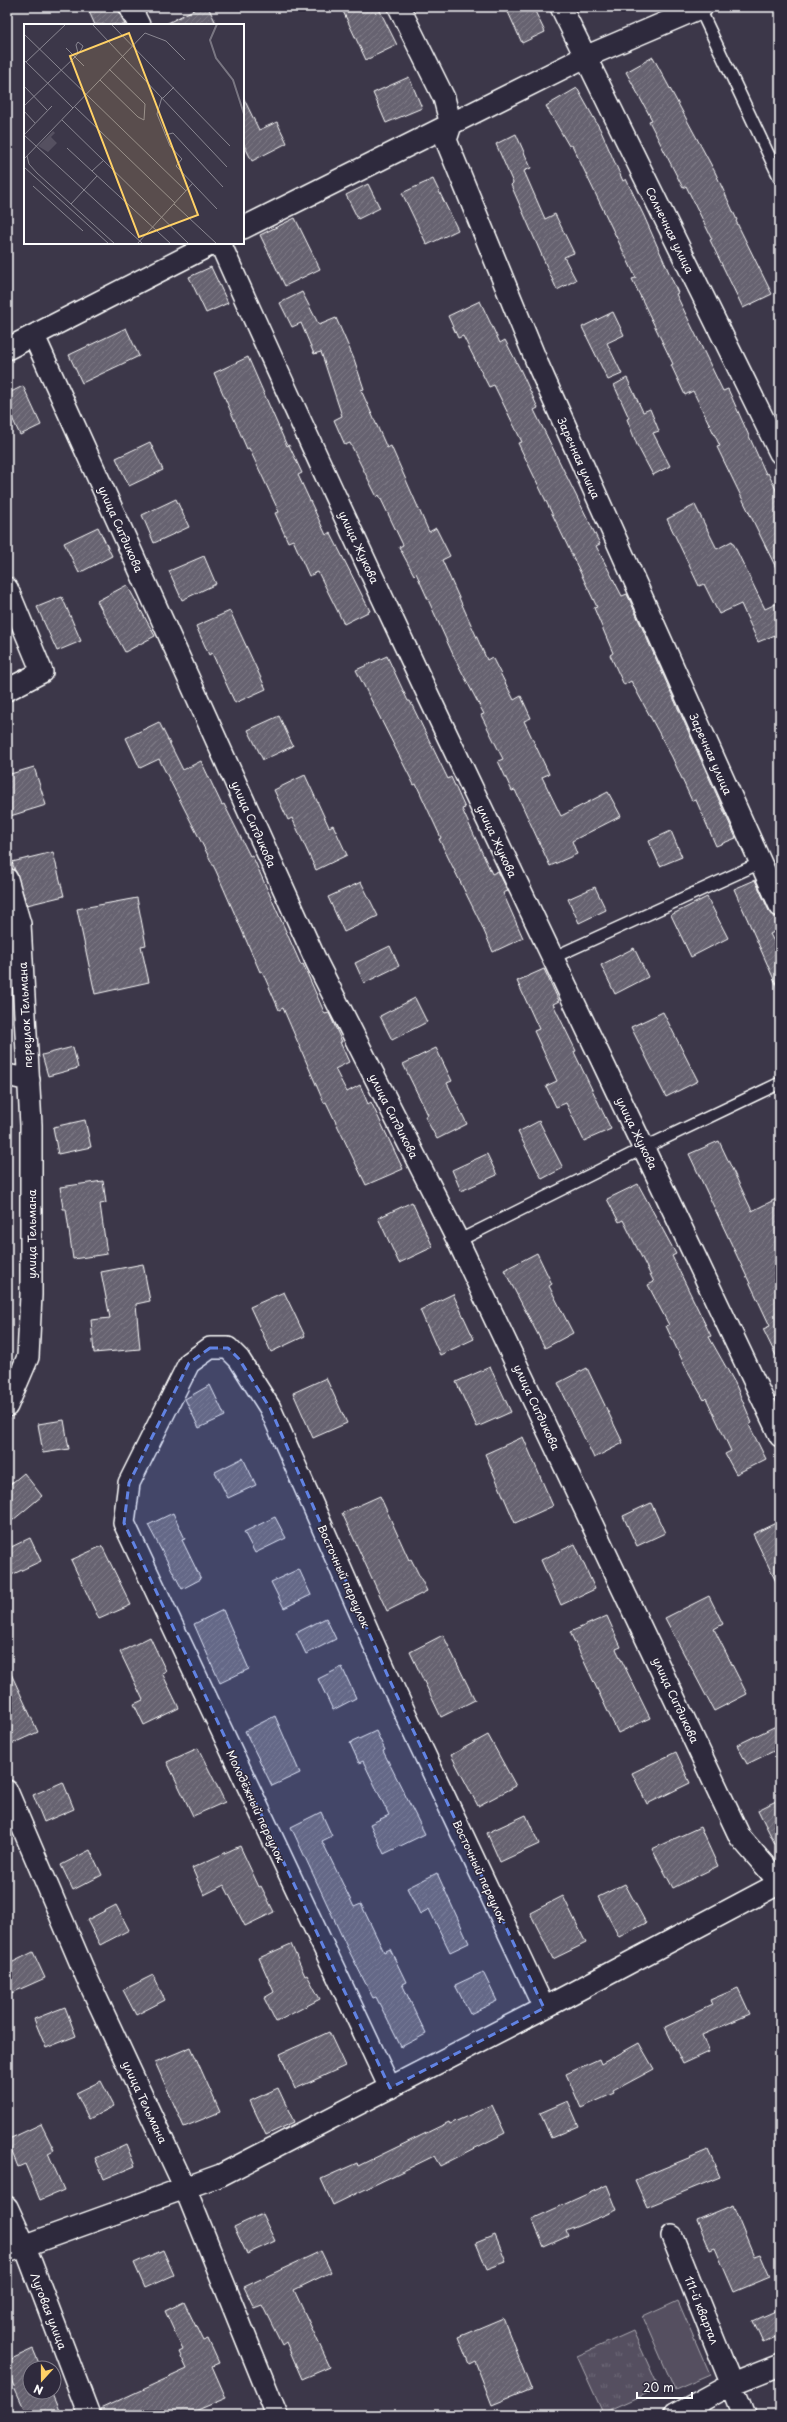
<svg xmlns="http://www.w3.org/2000/svg" width="787" height="2422" viewBox="0 0 787 2422" font-family="'Playpen Sans',sans-serif">
<style>
.park{fill:url(#park-tufts);stroke:#aaa8b0}
.pitch{fill:#555060;stroke:#aaa8b0}
.building{fill:url(#building-hatch);stroke:#fff}
.lines{fill:none;stroke-linecap:round;stroke-linejoin:round}
.service-casing{stroke:#fff;stroke-width:14}
.minor-casing{stroke:#fff;stroke-width:24}
.service{stroke:#2f2a3d;stroke-width:11}
.minor{stroke:#2f2a3d;stroke-width:21}
.marked{fill:#6183e4;fill-opacity:0.2;stroke:#6183e4;stroke-width:3;stroke-dasharray:8 5;stroke-linejoin:round}
.labels{text-anchor:middle;dominant-baseline:central;stroke-width:3;stroke-linejoin:round;paint-order:stroke}
.street-label{font-size:11px;fill:#fff;stroke:#2f2a3d}
.inset-river{fill:none;stroke:#797682;stroke-width:2}
.inset-road{fill:none;stroke:#8a8792;stroke-width:1}
.view{fill:#ffd166;fill-opacity:0.15;stroke:#ffd166;stroke-width:2}
.inset-edge{fill:none;stroke:#fff;stroke-width:2}
</style>
<defs>
<pattern id="park-tufts" width="24" height="20" patternUnits="userSpaceOnUse"><rect width="24" height="20" fill="#555060"/><path d="M3 7l-1-3M5 7V3M7 7l1-3M15 17l-1-3M17 17v-4M19 17l1-3" fill="none" stroke="#6e6a78"/></pattern>
<pattern id="building-hatch" width="6" height="6" patternUnits="userSpaceOnUse"><rect width="6" height="6" fill="#666270"/><path d="M-1 1l2-2M0 6l6-6M5 7l2-2" fill="none" stroke="#7d7a85"/></pattern>
</defs>
<rect width="100%" height="100%" fill="#3c3749"/>
<filter id="ink" filterUnits="userSpaceOnUse"><feTurbulence type="fractalNoise" baseFrequency=".025" numOctaves="2"/><feDisplacementMap in="SourceGraphic" scale="8" xChannelSelector="R" yChannelSelector="G"/><feConvolveMatrix kernelMatrix="1 2 1 2 8 2 1 2 1" color-interpolation-filters="sRGB"/></filter>
<g filter="url(#ink)">
<path class="park" d="M633 2331 659 2388 603 2413 577 2356Z"/>
<path class="pitch" d="M678 2301 710 2375 675 2390 643 2317Z"/>
<path class="building" d="M87 7H117L125 25H95Z
M199 7H208L217 25H164Z
M341 7H378L397 45 366 60Z
M519 7H533L545 32 522 43 508 12Z
M653 57 715 172 737 220 736 221 772 294 743 308 710 240 712 239 686 186 683 188 649 121 652 120 626 72Z
M409 77 422 108 386 123 373 93Z
M577 88 600 129 623 181 626 179 644 216 678 293 676 294 723 391 728 389 766 474 768 473 780 498V576L717 447 720 446 693 391 685 395 671 365 673 364 632 279 636 278 572 145 569 146 546 106Z
M243 97 259 130 277 122 287 143 252 161 243 143Z
M516 134 531 168 524 171 545 219 555 214 574 253 564 257 576 280 557 290 511 185 513 183 496 144Z
M433 179 458 230 427 245 402 193Z
M368 184 380 208 358 219 346 195Z
M295 218 320 269 285 286 260 235Z
M211 267 228 303 206 313 189 277Z
M302 292 319 325 336 318 354 359 364 389 361 390 387 448 391 446 429 532 436 528 450 556 442 560 487 660 492 657 514 700 521 696 531 718 524 721 549 774 542 777 561 816 608 792 621 816 572 841 577 854 550 866 515 790 512 791 498 761 503 759 481 715 484 714 455 659 416 573 414 575 399 547 403 545 379 495 377 497 350 443 345 445 334 420 342 416 321 352 314 354 301 323 292 327 280 303Z
M480 301 500 343 505 340 521 371 538 408 534 410 600 544 596 546 622 596 627 594 736 838 716 846 696 800 692 801 672 757 631 681 624 685 610 655 613 653 594 608 597 607 518 443 522 442 494 385 489 387 463 336 458 338 448 316Z
M613 312 624 335 607 343 622 374 608 380 582 327Z
M126 328 139 356 82 383 69 355Z
M248 357 287 446 289 445 302 473 298 475 326 535 330 532 370 611 344 624 318 572 309 576 293 540 288 542 275 513 279 512 249 448 247 449 214 373Z
M627 378 643 412 650 409 659 431 653 433 670 466 653 475 637 445 627 419 629 418 614 385Z
M23 386 41 425 20 435 7 407V394Z
M150 442 163 470 129 486 116 458Z
M176 499 189 527 154 543 142 515Z
M695 505 717 549 732 541 765 609 780 602V633L758 642 741 604 719 614 704 584 699 586 667 519Z
M98 527 112 556 79 573 64 543Z
M204 556 216 584 182 600 169 571Z
M127 585 155 636 125 652 97 601Z
M62 597 81 641 57 651 37 607Z
M230 611 266 689 235 703 212 653 209 655 196 626Z
M387 656 408 701H410L448 779 451 777 465 808 462 809 492 874 498 871 508 891 503 893 523 938 493 952 481 924 439 839 441 838 416 784 414 785 356 670Z
M279 716 293 746 263 760 248 730Z
M159 722 183 770 201 761 222 805 224 804 250 856 252 855 301 965 303 964 325 1014 329 1013 342 1042H340L349 1062 335 1069 347 1092 360 1085 368 1104 371 1102 403 1169 366 1185 326 1102 324 1103 283 1008 279 1010 262 971 260 972 216 871 159 759 140 768 126 738Z
M34 767 46 805 7 817V775Z
M305 775 329 827 333 825 347 855 316 870 292 818 288 820 274 790Z
M671 831 682 857 660 866 649 841Z
M53 852 64 896 27 905 12 862Z
M755 880 769 911 780 920V929L770 934 780 953V993L734 889Z
M361 882 378 916 344 932 328 897Z
M595 887 606 910 579 923 568 899Z
M707 897 728 938 691 957 671 915Z
M137 898 146 945 141 946 149 982 95 994 77 909Z
M390 946 399 966 364 983 355 963Z
M634 948 648 977 615 994 601 965Z
M544 969 559 1001 553 1004 576 1051 574 1052 611 1129 584 1141 566 1103 556 1107 546 1086 557 1081 534 1031 539 1029 517 981Z
M415 998 427 1022 392 1040 380 1016Z
M663 1012 698 1081 666 1097 631 1027Z
M73 1047 78 1068 48 1076 42 1055Z
M436 1048 452 1081 447 1083 467 1124 437 1139 425 1117 428 1115 403 1064Z
M85 1120 91 1147 58 1154 53 1127Z
M539 1121 563 1168 542 1179 518 1132Z
M719 1141 752 1211 780 1197V1364L763 1329 770 1326 689 1154Z
M487 1154 497 1175 461 1191 452 1170Z
M103 1181 106 1203 100 1204 107 1254 73 1259 66 1209H63L60 1187Z
M638 1184 676 1254 672 1256 711 1336 709 1337 735 1383 752 1423 749 1425 766 1459 736 1474 725 1454 731 1451 706 1398 704 1400 685 1366 666 1326 669 1325 648 1285 654 1282 623 1220 619 1222 607 1199Z
M412 1202 433 1247 399 1263 378 1218Z
M537 1253 552 1284 549 1286 573 1333 545 1348 504 1270Z
M143 1264 150 1301 136 1304 140 1349 94 1353 91 1320 110 1318 101 1272Z
M284 1292 305 1336 271 1352 250 1307Z
M453 1294 474 1339 440 1355 420 1310Z
M490 1367 511 1412 477 1427 456 1382Z
M587 1368 623 1443 594 1458 558 1383Z
M326 1378 347 1423 313 1438 293 1393Z
M210 1385 225 1416 199 1428 185 1399Z
M64 1420 69 1449 43 1453 38 1424Z
M523 1437 553 1506 515 1523 485 1454Z
M243 1458 256 1485 228 1498 215 1472Z
M24 1473 42 1496 7 1525V1487Z
M380 1496 409 1560 411 1559 427 1591 387 1611 342 1513Z
M651 1503 665 1533 637 1546 623 1516Z
M173 1513 185 1539 182 1540 201 1579 182 1589 148 1525Z
M275 1517 286 1538 255 1553 244 1532Z
M780 1521V1590L753 1534Z
M30 1538 41 1561 7 1577V1549Z
M575 1544 595 1589 561 1605 541 1560Z
M102 1546 131 1605 99 1619 71 1560Z
M299 1569 311 1595 284 1608 271 1582Z
M709 1596 723 1624 714 1629 747 1694 714 1711 665 1618Z
M223 1610 249 1669 220 1683 194 1624Z
M607 1616 621 1647 616 1649 650 1718 618 1733 570 1632Z
M326 1618 336 1639 306 1654 296 1633Z
M443 1635 475 1700 441 1717 410 1652Z
M150 1637 166 1671 162 1673 179 1708 144 1725 134 1704 143 1700 120 1652Z
M7 1665 38 1732 7 1746Z
M342 1667 356 1698 333 1710 318 1679Z
M275 1716 300 1773 272 1786 245 1731Z
M780 1724V1748L747 1764 737 1745Z
M376 1731 385 1750 383 1751 425 1834 384 1854 370 1824 389 1815 363 1761 359 1763 350 1743Z
M488 1735 516 1786 478 1806 451 1755Z
M198 1748 225 1802 193 1816 167 1762Z
M676 1752 690 1783 647 1804 632 1773Z
M63 1782 74 1809 44 1822 33 1795Z
M780 1799V1854L758 1810Z
M321 1812 332 1836 322 1841 354 1907 361 1904 384 1952 390 1949 406 1982 402 1984 426 2034 401 2047 376 1997 373 1998 346 1945 291 1827Z
M526 1815 539 1844 500 1862 487 1833Z
M700 1827 718 1866 673 1888 652 1849Z
M240 1846 259 1887 261 1886 274 1912 245 1926 224 1885 204 1895 192 1868Z
M90 1850 102 1875 73 1890 61 1865Z
M437 1873 469 1943 450 1952 429 1909 420 1914 407 1888Z
M625 1884 646 1923 619 1937 598 1897Z
M563 1896 586 1943 553 1959 530 1913Z
M116 1905 129 1930 100 1945 87 1920Z
M291 1944 305 1976 307 1975 320 1999 276 2022 264 1998 274 1992 259 1958Z
M33 1952 45 1978 7 1995V1965Z
M483 1972 497 2001 470 2014 455 1985Z
M153 1975 165 2000 136 2015 123 1990Z
M738 1988 750 2014 702 2035 709 2052 683 2064 665 2027 712 2005 710 2000Z
M65 2007 76 2036 46 2048 34 2019Z
M329 2032 345 2066 295 2089 280 2054Z
M639 2043 654 2069 613 2091 614 2093 581 2108 566 2074 599 2059 601 2064Z
M191 2047 220 2112 184 2127 155 2062Z
M101 2081 114 2106 89 2119 76 2093Z
M278 2088 294 2122 266 2135 250 2101Z
M568 2101 579 2126 551 2138 540 2113Z
M492 2105 505 2133 440 2166 434 2156 333 2205 321 2179 357 2163 358 2166 449 2122 450 2124Z
M41 2124 54 2150 48 2153 64 2190 40 2200 25 2164 18 2167 7 2140Z
M126 2144 135 2166 104 2179 95 2158Z
M708 2150 720 2177 647 2207 635 2180Z
M607 2185 617 2210 566 2231 568 2236 544 2247 532 2219Z
M733 2205 754 2256 760 2254 770 2277 734 2292 715 2248 710 2250 697 2220Z
M262 2214 275 2241 247 2254 234 2227Z
M495 2235 506 2262 487 2269 476 2243Z
M163 2250 174 2275 145 2288 134 2263Z
M321 2251 331 2272 294 2290 330 2367 302 2379 286 2342 282 2345 262 2305 254 2308 244 2287Z
M184 2302 203 2341 208 2339 219 2363 212 2366 226 2398 186 2415H101L100 2409 187 2369 179 2352 183 2350 165 2311Z
M780 2309V2335L763 2343 753 2321Z
M503 2318 531 2389 492 2405 475 2361 469 2364 458 2337Z
M33 2349 41 2368H30V2392H51L61 2415H27L7 2371V2361Z"/>
<g class="lines">
<g class="service-casing">
<path id="service" d="M699 7 780 179
M552 958 760 863
M458 1241 644 1148 780 1083"/>
</g>
<g class="minor-casing">
<path id="minor" d="M130 7 139 25
M399 7 444 98 451 125 446 140 538 365 780 906
M561 7 780 453
M243 228 585 57 702 7
M220 243C399 644 593 1038 780 1436
M7 349 214 243
M7 588 42 672 7 690
M7 879 20 924 31 1125V1295L28 1357 7 1406
M7 1075 29 1080
M7 1791 87 1978 185 2188 277 2415
M390 2088 124 1523 129 1483 189 1363 210 1348H228L239 1359 270 1408 390 1681 544 2008
M7 2207 24 2244 89 2415
M672 2236 744 2415
M7 2252 221 2175 544 2008 780 1883 740 1837 458 1241 317 963 34 336
M675 2415 732 2384 780 2365"/>
</g>
<use href="#service" class="service"/>
<use href="#minor" class="minor"/>
</g>
</g>
<path class="marked" d="M210 1348H228L239 1359 270 1408 390 1681 544 2008 390 2088 124 1523 129 1483 189 1363Z"/>
<g class="labels">
<g class="street-label">
<text transform="translate(670 230) rotate(64)">Солнечная улица</text>
<text transform="translate(579 458) rotate(66)">Заречная улица</text>
<text transform="translate(121 529) rotate(66)">улица Ситдикова</text>
<text transform="translate(359 547) rotate(65)">улица Жукова</text>
<text transform="translate(711 754) rotate(66)">Заречная улица</text>
<text transform="translate(254 824) rotate(66)">улица Ситдикова</text>
<text transform="translate(497 841) rotate(65)">улица Жукова</text>
<text transform="translate(25 1015) rotate(-93)">переулок Тельмана</text>
<text transform="translate(394 1116) rotate(63)">улица Ситдикова</text>
<text transform="translate(637 1133) rotate(64)">улица Жукова</text>
<text transform="translate(31 1234) rotate(-90)">улица Тельмана</text>
<text transform="translate(537 1407) rotate(65)">улица Ситдикова</text>
<text transform="translate(344 1576) rotate(66)">Восточный переулок</text>
<text transform="translate(676 1700) rotate(65)">улица Ситдикова</text>
<text transform="translate(256 1806) rotate(65)">Молодёжный переулок</text>
<text transform="translate(480 1871) rotate(65)">Восточный переулок</text>
<text transform="translate(145 2102) rotate(65)">улица Тельмана</text>
<text transform="translate(702 2310) rotate(68)">111-й квартал</text>
<text transform="translate(49 2311) rotate(69)">Луговая улица</text>
</g>
</g>
<g transform="translate(24 24)">
<rect width="220" height="220" fill="#3c3749"/>
<path d="M29 107 31 109 27 113 33 119 24 128 14 122Z" fill="#555060"/>
<path class="inset-river" d="M193 0 186 16 192 34 209 56 220 90"/>
<path class="inset-road" d="M68 0 203 143M87 0 206 122M0 10 162 167M42 24 60 42M0 36 49 84M2 38 42 0M76 56 114 93 120 96 121 80 85 45M0 62 23 86M138 73 133 90 146 122 158 135 152 142 193 185M139 74 150 63M0 82 51 33 57 26 59 22 54 18 52 21 54 29M51 83 151 179M0 87 11 99M38 96 165 220M0 111 119 220M0 111 28 82M141 111 149 109 199 163M43 124 147 220M3 132 5 140 13 149 91 220M0 135 121 9 142 17 161 36M0 143 85 220M68 147 80 136M9 162 59 207M47 180 73 152M150 180 193 220M113 220 169 159"/>
<path class="view" d="M105 9 174 191 115 213 46 32Z"/>
<rect width="220" height="220" class="inset-edge"/>
</g>
<rect width="787" height="2422" fill="none" stroke="#2f2a3d" stroke-width="24"/>
<rect x="12" y="12" width="763" height="2398" fill="none" stroke="#fff" stroke-width="1.5" filter="url(#ink)"/>
<g transform="translate(42 2380) rotate(201)"><circle r="19" fill="#2f2a3d" stroke="#827f8b"/>
<path d="M0-3L7 15L0 10L-7 15Z" fill="#ffd166"/>
<text y="-6" font-size="11" font-weight="bold" text-anchor="middle" fill="#ffffff">N</text>
</g>
<path d="M637 2392v6h55v-6" fill="none" stroke="#ffffff" stroke-width="2"/>
<text x="643" y="2392" font-size="12" fill="#ffffff" stroke="#2f2a3d" stroke-width="3" paint-order="stroke">20 m</text>
</svg>
